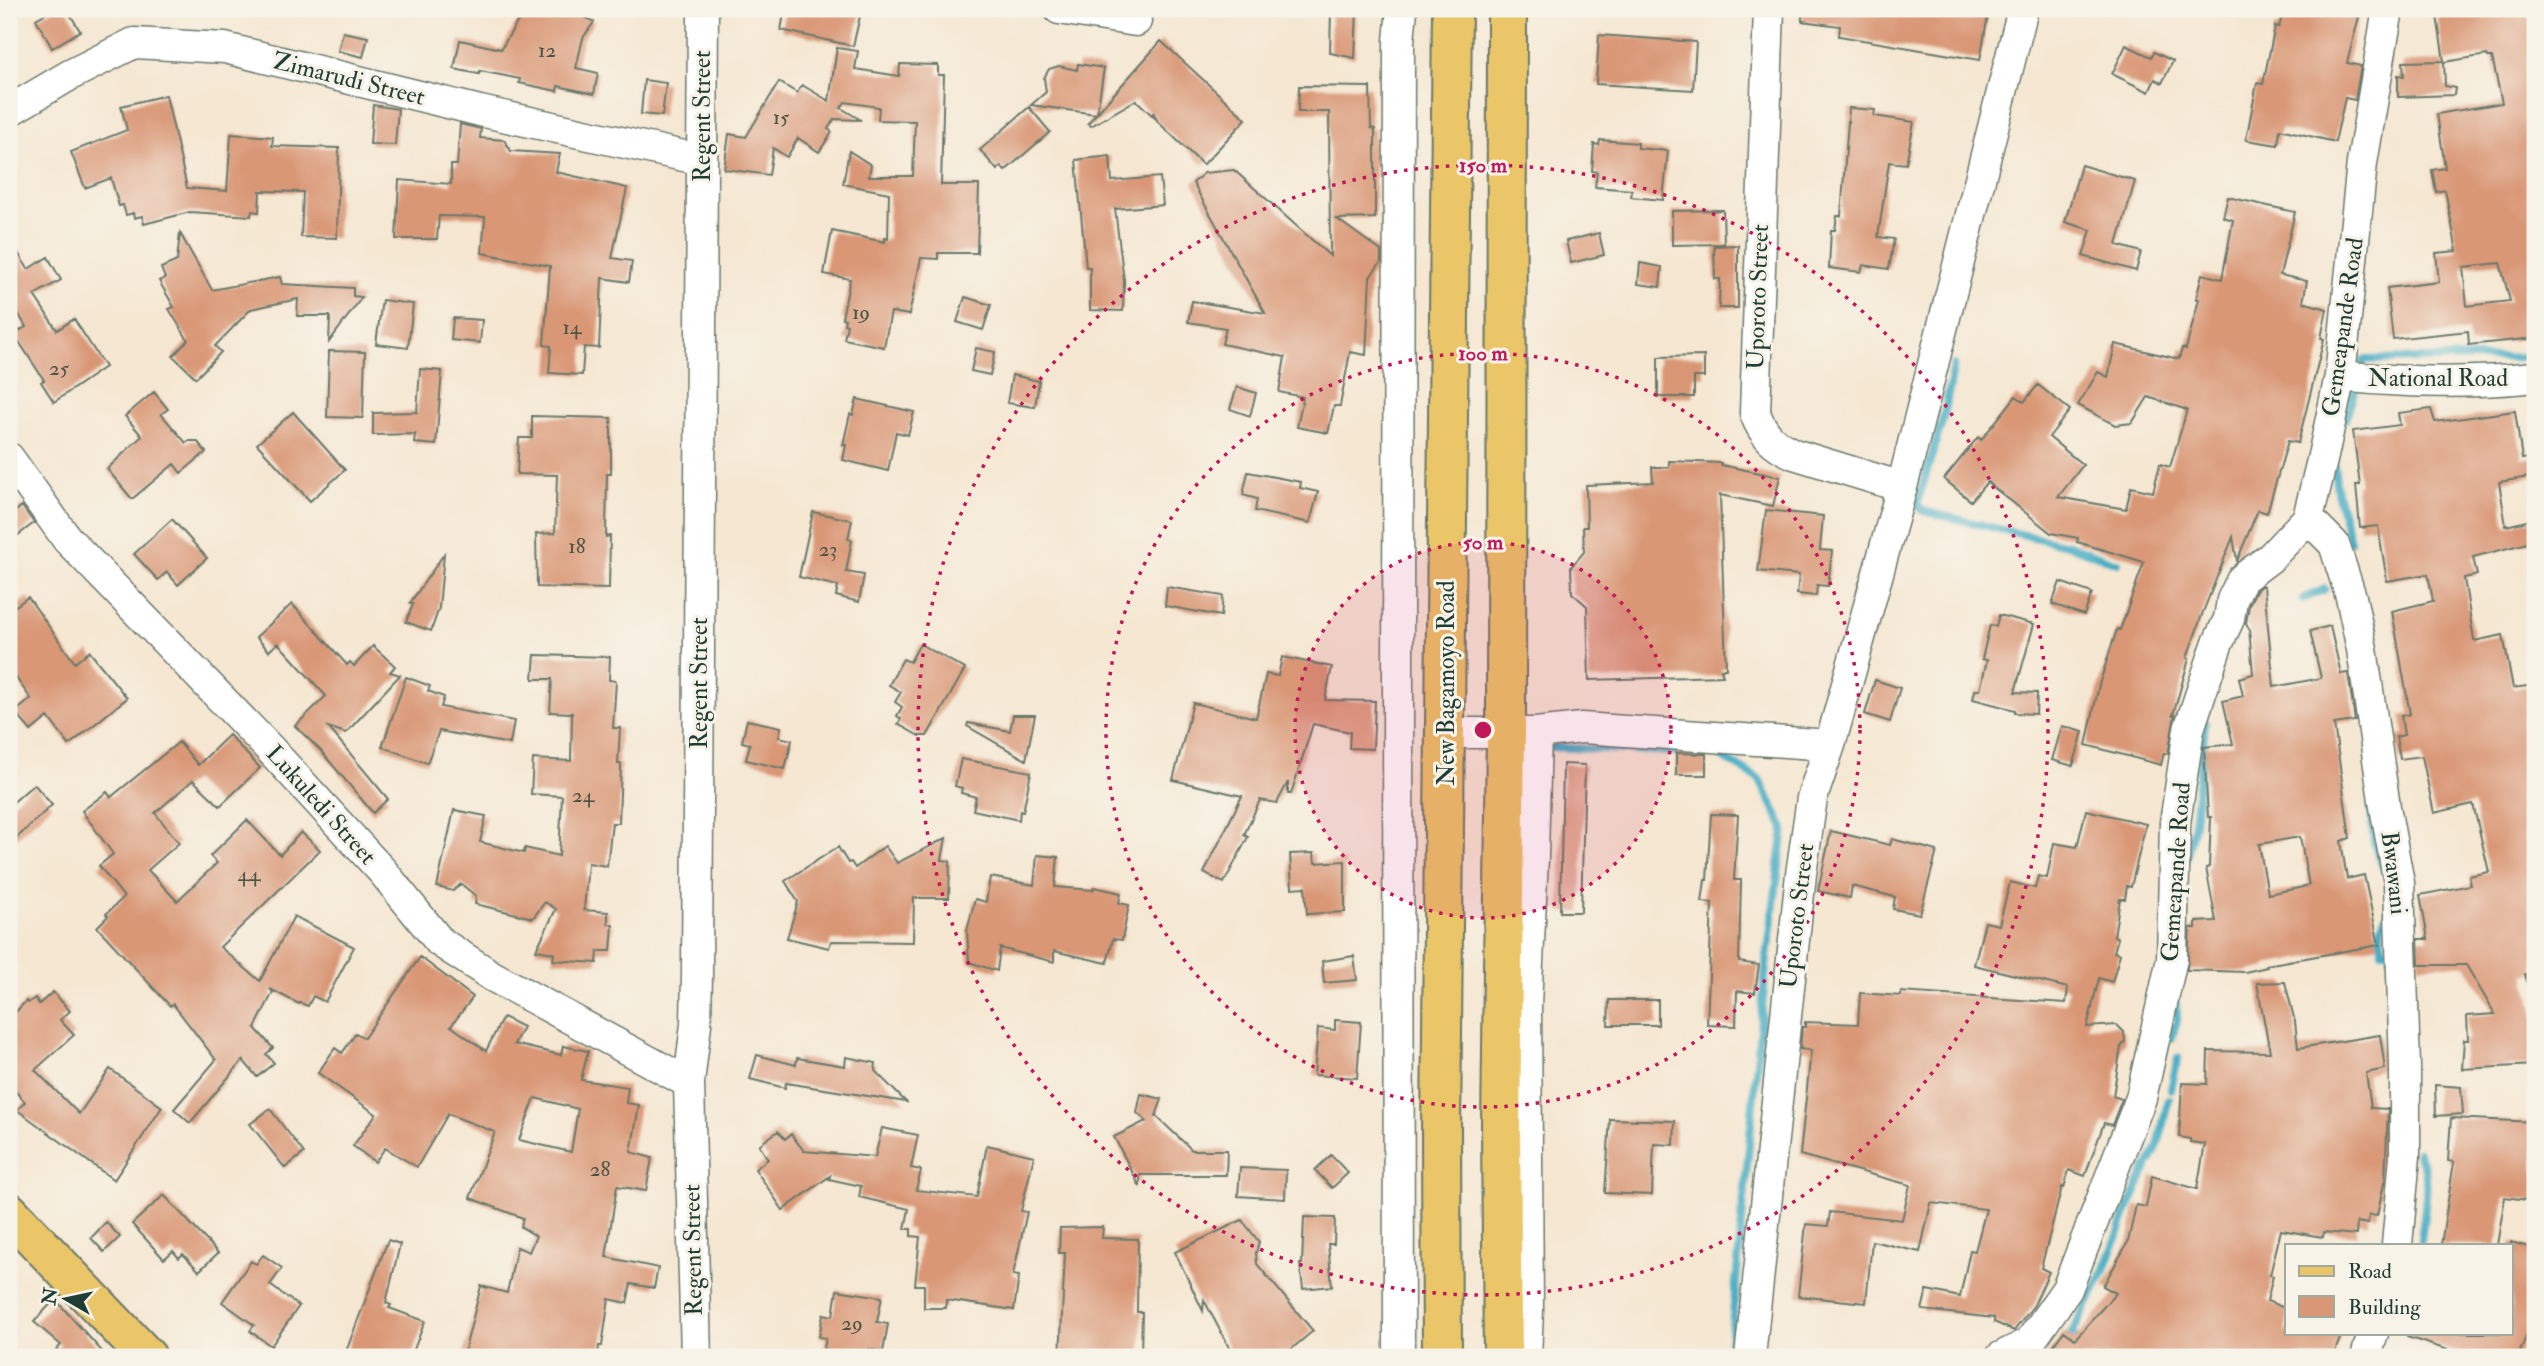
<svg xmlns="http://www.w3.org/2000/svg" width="2544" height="1366" viewBox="0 0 2544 1366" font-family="'IM FELL Double Pica',serif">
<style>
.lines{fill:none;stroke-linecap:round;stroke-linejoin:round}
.stream{stroke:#45adc5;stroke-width:8}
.building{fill:#d99776;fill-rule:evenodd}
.minor-casing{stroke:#6a786b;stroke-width:33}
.major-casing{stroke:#6a786b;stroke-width:42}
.highway-casing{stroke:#6a786b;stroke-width:42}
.minor{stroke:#fff;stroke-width:30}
.major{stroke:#ebc669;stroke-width:38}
.highway{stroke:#ebc669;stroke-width:38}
.ring{fill:none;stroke:#c2185b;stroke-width:3.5;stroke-dasharray:3.5 7}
.labels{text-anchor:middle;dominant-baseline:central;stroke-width:6;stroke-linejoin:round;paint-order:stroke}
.number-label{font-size:21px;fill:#4e5444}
.street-label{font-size:24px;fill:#1f3d34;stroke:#f7f3e8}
.centre{fill:#c2185b;stroke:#f7f3e8;stroke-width:3.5}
.ring-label{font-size:21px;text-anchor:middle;font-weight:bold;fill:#c2185b;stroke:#f7f3e8;stroke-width:6;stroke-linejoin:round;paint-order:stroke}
</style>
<rect width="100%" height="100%" fill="#f7f3e8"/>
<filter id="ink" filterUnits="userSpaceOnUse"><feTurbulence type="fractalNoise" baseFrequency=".0143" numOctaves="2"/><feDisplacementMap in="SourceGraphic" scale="14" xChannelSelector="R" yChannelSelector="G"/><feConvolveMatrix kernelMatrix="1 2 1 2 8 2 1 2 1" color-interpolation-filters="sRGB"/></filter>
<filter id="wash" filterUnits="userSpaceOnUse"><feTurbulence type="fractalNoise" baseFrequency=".00686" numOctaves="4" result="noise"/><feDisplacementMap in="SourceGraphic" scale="28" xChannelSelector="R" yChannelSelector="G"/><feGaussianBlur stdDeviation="1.57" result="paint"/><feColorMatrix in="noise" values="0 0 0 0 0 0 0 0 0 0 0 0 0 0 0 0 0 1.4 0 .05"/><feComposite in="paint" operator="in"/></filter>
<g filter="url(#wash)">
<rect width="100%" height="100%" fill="#f5e7d2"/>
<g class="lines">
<path class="stream" d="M2363 363 2364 360 2535 357
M1954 365 1944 415 1917 504 1923 511 2071 546 2117 563
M2345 420 2355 389
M2334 463 2337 492 2350 541
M2303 599 2325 589
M1546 747 1674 752 1712 751 1759 779 1784 828 1767 957 1729 1357
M2371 807 2374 842 2383 870
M2187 856 2194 824 2205 723
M2389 910V913C2379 923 2381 934 2382 947V950H2391V957
M2389 1034 2391 1062
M2172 1038 2177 1019 2176 997
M2171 1089 2178 1058
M2418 1151C2418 1159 2422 1159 2424 1166 2430 1184 2423 1221 2421 1240
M2151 1161C2162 1142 2162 1120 2169 1099
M2101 1357 2072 1334 2105 1269 2128 1209 2147 1167"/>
</g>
<g id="blocks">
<path class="building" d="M54 9H67L80 31 52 48 36 19Z
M525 9H586L583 16 594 22 583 38 576 68 598 73 594 94 558 86 557 91 519 83 520 79 480 71 479 74 454 69 460 40 501 49Z
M785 9H845L861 12 853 46 781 30Z
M1331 9H1357L1355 58 1330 53Z
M1802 9H1989L1980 60 1839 36 1840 26 1802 21Z
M2284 9H2361L2347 63 2361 66 2355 100 2345 98 2335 142 2280 129 2278 145 2246 140 2257 83 2263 84 2275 26 2279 27Z
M2436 9H2535V338L2469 345 2468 331 2393 339 2387 288 2439 282 2436 253 2457 251 2445 190 2436 192 2432 170 2445 168 2437 114 2502 103 2492 57H2488L2487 55 2444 62 2445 86 2455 88 2454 95 2398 97V75L2404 76 2403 62 2444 61ZM2500 263 2510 301 2467 306 2463 267Z
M343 32 368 37 363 57 338 51Z
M1599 35 1696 42 1693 90 1596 84Z
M1161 41 1246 119 1203 165 1158 122 1153 112 1154 117 1136 100 1091 126 1088 123 1096 114 1031 105 1046 92 1044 78 1049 69 1059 66 1077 70 1078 64 1104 68 1097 113Z
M2126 45 2151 57 2154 52 2173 61 2162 83 2155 79 2149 92 2112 74Z
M837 48 858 51 855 69 899 76 900 64 938 65V75H944L941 185H979L977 253H938V259L921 258 909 315 891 312 884 347 844 339 847 325 844 324 845 319 842 318 850 279 824 274 832 231 885 242V238L888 239 889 193 843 184 849 151 871 165 869 176H913L915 121 878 120 879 107 845 102 841 108 861 120 834 119 828 129 832 132 819 152 798 138 787 157 773 148 769 175 724 169 729 134 746 137 779 82 797 93 802 85 829 101Z
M644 80 666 83 662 116 641 114Z
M1299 86 1370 87 1371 128 1375 129V218L1337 219 1381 251V262L1370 277 1366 355 1350 352 1340 406H1334L1328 433 1297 427 1303 397 1279 392 1285 357 1222 344 1226 328 1188 322 1192 301 1265 313 1193 183 1204 173 1234 170 1330 256 1329 112H1298Z
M166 95 187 188 227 191 231 134 273 137 272 146 339 148 337 238 301 237 303 192 260 191 259 212 252 211 251 216 190 212 144 224 142 216 134 218 133 213 126 215 123 205 119 206 111 178 85 188 71 152 127 130 121 106Z
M373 105 398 109 395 145 370 144Z
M1029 107 1050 132 1005 171 1001 166 997 170 980 150Z
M1849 108 1875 110 1874 116 1914 122 1906 164 1889 162 1878 237 1894 239 1889 269 1863 265 1861 272 1829 268 1831 230H1835L1837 216H1841Z
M460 124 481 129 480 138 504 140 511 151 560 154 556 172 627 188 612 258 632 261 629 282 602 278 599 348 584 347 582 375 549 373 551 346 544 345 550 266 482 253 485 217 439 216 437 239H396L399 180 451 184V165H457Z
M1600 140 1638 143V148L1668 151 1663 200 1631 197 1632 190 1595 187 1597 172 1592 171 1594 144 1599 145Z
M1110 156 1112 181 1160 177 1163 205 1115 209 1124 281 1123 311 1090 310V267H1086L1076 160Z
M2081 165 2135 181 2117 245 2141 252 2136 271 2083 256 2091 230 2065 222Z
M2228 197 2295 212 2280 275 2307 281 2303 302 2327 309 2321 338 2324 339 2298 443 2288 441 2267 513 2258 510 2237 561 2233 537 2203 612 2187 658 2189 659 2173 715H2175L2168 754 2164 753 2161 765 2086 745 2099 685 2117 629 2120 630 2144 562 2077 542 2078 538 2051 533 1987 482 1971 501 1944 479 1978 437 1981 440 2016 396 2024 402 2038 385 2070 410 2049 437 2083 465 2058 497 2126 509 2131 487 2153 492 2160 464 2170 467 2187 410 2148 397 2132 423 2115 425 2078 405 2098 372 2108 377 2115 344 2179 359 2182 348 2186 349 2199 299H2196L2202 274 2222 279 2233 220 2223 217Z
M1723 210 1724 244 1672 245V211Z
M180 233 212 290 280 277 282 284 353 288V296L362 297 329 342 330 316H297L298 299 251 309 215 346 221 352 196 378 173 356 188 340 169 309 174 307 159 281 165 278 161 268 177 261Z
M1599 233 1604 255 1571 263 1566 241Z
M9 238 28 269 48 257 61 280 34 295 57 330 74 319 105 367 54 402 41 382 44 380 14 334 26 327 9 297Z
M1738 245V308H1719L1720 279H1715L1714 246Z
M1640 263 1662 267 1660 287 1638 284Z
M965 297 991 305 983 330 957 322Z
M382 300 413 304 408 348 376 344Z
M453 318 482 320 480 343 451 340Z
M976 348 995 352 990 375 971 371Z
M329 351 365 352 363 418 327 417Z
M1704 356V377H1694V397H1658V357Z
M420 369 442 371 436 445 414 443 415 434 373 435V413L417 412Z
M1012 375 1039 381 1035 407 1007 403Z
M1237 387 1256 393 1250 416 1230 409Z
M154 392 168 409 161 414 186 443 189 441H197L206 452 181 473 174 464 132 499 107 469 142 436 125 416Z
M857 399 914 412 908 435 896 432 888 471 843 460 846 445H843L850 414 853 415Z
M2431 409 2435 422 2515 411 2522 459 2535 457V476L2499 482 2506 526 2535 519V541L2473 557 2477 575 2464 578 2474 641 2503 635 2513 688 2535 685V972L2525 974 2535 1019V1065L2462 1069 2464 1040H2468L2467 1016 2495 1014 2466 965H2419L2418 939H2428L2420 895 2471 885 2469 876 2489 872 2473 804 2434 813 2422 756 2400 759 2396 737 2404 735 2401 716 2410 714 2392 611 2433 601 2428 574 2387 581 2378 526 2360 528 2356 485H2360L2353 431 2400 425 2398 413Z
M293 412 345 470 310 501 257 444Z
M532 416 611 418V474H607L606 537 610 536 609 589 537 587 536 534 555 533 557 475 517 474 519 438H532Z
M1669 461 1721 463V465L1780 477 1773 506 1720 495 1726 669H1721L1723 676 1589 680 1587 606 1572 593 1571 567 1584 552 1583 527H1587L1586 485 1653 482 1652 467H1669Z
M1248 472 1301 482 1300 488 1318 492 1310 523 1255 511 1257 499 1243 495Z
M22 506 34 523 9 542V516Z
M1766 510 1823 516 1820 550 1832 551 1828 586 1817 585 1816 596 1797 594 1799 575 1758 571Z
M813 512 852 520 848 539 852 540 846 572 864 575 859 602 836 596 838 586 799 577Z
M172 519 207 558 178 585 167 572 158 580 134 554Z
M444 554 439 608 431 631 406 622 413 604 410 603Z
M2060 582 2092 593 2084 615 2052 604Z
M2261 586H2264L2274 687 2321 678 2310 631 2330 626 2341 674 2348 673 2355 721 2334 724 2350 838 2341 841 2347 879 2364 875 2379 945 2266 965 2267 967 2245 972 2187 970 2190 928H2196V922L2216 921 2206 868 2209 867 2211 817H2208L2204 747 2233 744 2223 701 2243 696 2239 678 2253 674 2249 629 2246 623 2249 605 2256 590ZM2300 837 2309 886 2268 894 2259 844Z
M1167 587 1223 596 1221 616 1165 606Z
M28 597 75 663 89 651 127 698 69 745 48 717 31 731 15 712 31 699 9 668V611Z
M292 604 347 665 350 662 354 666 373 646 395 666 390 672 400 675 346 733 328 727 388 799 373 813 320 750 295 726 326 696 278 643 269 651 256 637Z
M1999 615 2034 624 2015 692 2037 693 2036 714 2015 713V710L1973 699 1975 690H1980L1987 660 1982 659 1990 625 1996 626Z
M920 644 965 669 927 736H919L898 724 901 719 897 716 902 707 895 702 901 692 889 685 903 659 910 662Z
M535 655 610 657 609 680 616 681 613 728H620L618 764H621L619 823H612L607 866 588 863 584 910 608 912V924L613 925 611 951H598L597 963 553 960 554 953 536 950 556 909 545 902 533 918 475 904 476 896 461 884 453 891 437 887 454 810 486 816 480 842 524 853 525 848 559 856 562 796 531 794 533 759 571 761 572 713 550 712 552 679H533Z
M1282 657 1332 667 1325 700 1375 701 1373 749 1349 748 1350 732 1313 724 1291 794H1288V782L1277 803 1260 800 1244 835 1248 837 1224 883 1204 873 1242 796 1173 780 1193 703 1256 718 1266 674 1278 676Z
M406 677 430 686 428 691 444 697 441 707 514 721 510 744 439 731 427 763 382 747Z
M1875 680 1900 688 1890 722 1865 714Z
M1013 715H1035L1026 760 967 726 968 723 1010 731Z
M747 720 781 727 779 737 792 740 785 769 746 760 750 744 742 742Z
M2062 726 2083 732 2073 766 2052 760Z
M229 735 260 768 220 806 193 780 155 813 179 843 148 870 177 901 217 863 210 856 247 820 280 855 301 832 320 850 220 947 260 981 294 916 354 947 325 1002 313 996 308 1006 300 1003 299 1004 270 989 273 992 255 1028 273 1048 266 1054 274 1063 257 1077 243 1060 190 1123 174 1109 216 1060 173 1004 170 1006 97 927 108 916 106 914 124 897 99 866 113 854 82 811 107 792 111 797 179 742 198 765Z
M1676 753 1706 754V775H1676Z
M961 759 1031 772 1023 812 1020 811 1019 820 973 810 976 797 961 793 962 788 955 786Z
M1563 764 1585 765 1581 912H1560Z
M34 784 52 805 9 845V806Z
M2086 810 2146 824 2131 887 2127 886 2125 899H2120L2114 936 2118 938 2114 952 2120 954 2112 982 2099 978 2087 1027 2117 1025 2124 1032 2125 1042 2121 1047 2113 1096 2122 1099 2112 1125 2104 1123 2085 1176 2069 1170 2064 1188 2062 1187 2041 1268 2049 1272 2034 1305 2014 1331 1994 1322V1318L1922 1310 1927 1290 1960 1297 1970 1250 1975 1251 1986 1209 1931 1203 1920 1252 1872 1241 1866 1303 1798 1296 1806 1224 1828 1226 1830 1212 1902 1220 1910 1185 1800 1155 1811 1050 1800 1049 1802 1027H1805V1022L1858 1024 1860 993 1901 996V992L2066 1003 2068 988 1974 965 1985 922 1999 925 2010 882 2035 888 2038 876 2047 878 2054 843 2077 847Z
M1711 814 1738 815 1734 880H1741L1739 962 1759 965 1755 993 1737 991 1736 1026 1707 1025 1712 903 1702 902 1705 880H1707Z
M1831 831 1890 845 1892 839 1937 851 1920 914 1893 909 1895 897 1852 886 1850 898 1818 891Z
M946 838 942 860 950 861 949 898H914L913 942 831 941 829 948 787 938 798 902 785 881 838 847 848 863 851 862 855 868 885 846 897 863Z
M1314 853 1315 863 1345 861V912L1307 914 1305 887 1292 888 1290 854Z
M1037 855 1058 857 1055 887 1093 890 1094 887 1121 893 1119 903 1129 905 1122 940 1113 939 1107 963 1054 951V962L1000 948 997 971 969 962 967 931 975 899 986 902 990 877 1034 885Z
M1354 956 1357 980 1324 983 1322 961Z
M420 957 473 997 451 1026 486 1051 503 1017 523 1027 514 1044 561 1055 563 1046 588 1051 581 1080 628 1087 626 1103 639 1105 631 1152 652 1158 646 1191 617 1186 606 1257 658 1268 654 1288 631 1284 627 1303 609 1299 602 1346H599L598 1357H463L481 1286 507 1293 517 1247 529 1252 536 1236 521 1227 523 1218 470 1198 495 1132 448 1114 417 1167 385 1148 375 1162 353 1146 376 1114 318 1073 335 1048 342 1053 356 1033 364 1038ZM535 1098 578 1109 571 1152 519 1140Z
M2285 982 2295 1022 2298 1048 2380 1035 2385 1069 2366 1073 2371 1108 2388 1109 2385 1179 2377 1216 2369 1215 2368 1224 2357 1222 2356 1235 2324 1232 2323 1237 2281 1230 2270 1275 2273 1276 2267 1301 2287 1309V1333H2342L2333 1357H2045L2064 1331 2075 1339 2116 1293 2103 1286 2128 1242 2136 1205 2146 1207 2152 1176 2197 1189 2205 1144 2190 1142V1139L2179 1137 2182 1083 2207 1084 2208 1051 2270 1052 2257 983Z
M53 992 70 1011 60 1020 74 1035 35 1070 79 1114 110 1069 162 1107 114 1180 17 1110 25 1102 9 1084V1019L26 1001 28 1003 35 998 39 1004Z
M1609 1000H1658V1025H1608Z
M1335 1020 1361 1022 1357 1078 1314 1075 1318 1028 1335 1030Z
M757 1055 796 1065 797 1058 845 1066 846 1057 876 1063 875 1071 906 1102 786 1083 785 1088 750 1079Z
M2435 1085 2461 1087 2463 1114 2436 1116Z
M1141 1094 1162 1099 1156 1116 1192 1150H1227L1226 1175H1140V1187L1114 1137 1146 1121 1137 1113Z
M270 1109 304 1153 285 1168 250 1124Z
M2451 1118 2535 1122V1201L2505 1197 2497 1245H2441L2454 1162 2448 1161Z
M1610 1119 1675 1121 1674 1145 1654 1144 1652 1195 1605 1193Z
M882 1128 918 1135 911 1168 921 1170 916 1190 977 1197 987 1145 1034 1156 1021 1211 1027 1212 1013 1275 1019 1276 1014 1310 946 1300V1308H924V1285H915L920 1237 911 1236V1229H905L909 1209 859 1197 861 1186 829 1179 830 1176 783 1210 755 1169 768 1159 759 1145 778 1131 785 1139 791 1134 804 1151 875 1157Z
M1331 1155 1348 1173 1332 1188 1315 1170Z
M1240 1168 1286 1170 1285 1199 1238 1196Z
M164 1195 218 1253 199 1271 183 1254 179 1258 173 1251 164 1259 132 1224Z
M1304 1217 1335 1218 1334 1244H1328L1332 1286 1303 1289 1300 1264H1302Z
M1242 1220 1259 1242 1256 1253 1257 1264 1313 1331 1282 1357H1234L1204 1300 1203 1311 1175 1252Z
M106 1222 120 1237 104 1252 91 1238Z
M1103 1227 1102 1238 1138 1239 1137 1312H1142L1141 1357H1060L1065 1253H1059L1060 1228Z
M388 1240 400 1244 386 1303 391 1305 389 1308 425 1321 411 1357H344Z
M2511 1242 2535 1249V1315L2518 1357H2470L2407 1337 2408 1333H2511Z
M263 1255 282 1268 270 1285 299 1306 271 1346 250 1331 254 1325 222 1302 251 1261 256 1264Z
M837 1290 882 1297 877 1322 888 1324 883 1352 869 1349 867 1357H822L826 1338 819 1337 823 1314 833 1316Z
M55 1299 107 1357H50L61 1345 34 1322Z"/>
</g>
</g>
<g filter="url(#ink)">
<use href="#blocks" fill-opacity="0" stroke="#6a786b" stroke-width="2"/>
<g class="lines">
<g class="minor-casing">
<path id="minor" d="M1059 9 1136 21
M1769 9 1755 413C1763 435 1774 445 1794 454L1902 487
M9 111 70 75 134 43 225 48 480 111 702 160
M2340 376C2406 383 2470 384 2535 377
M9 458 67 539 269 748 383 872 440 942 492 976 689 1083
M2308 518 2334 544 2351 597 2362 649 2385 807 2399 883 2405 1066V1156L2397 1245
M1446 733H1536L1582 728 1830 745
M696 1357 689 1083 696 1024 697 973 703 9
M1399 1357 1398 681 1399 41 1402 9
M1526 1357 1528 1310 1526 1005 1533 857 1536 733
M1750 1357 1801 874 1812 798 1830 745 1902 487 2023 9
M2001 1357 2029 1343 2067 1289 2141 1098 2172 959 2175 823 2189 729 2217 645 2229 619 2232 600 2242 579 2270 558 2308 518 2323 456 2340 376 2362 163 2388 9
M2366 1357 2373 1333"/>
</g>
<g class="major-casing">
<path id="major" d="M9 1212 147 1357"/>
</g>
<g class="highway-casing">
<path id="highway" d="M1442 1357 1441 1133 1452 9
M1503 1357 1501 1128 1506 733 1507 9"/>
</g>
<use href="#minor" class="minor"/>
<use href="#major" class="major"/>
<use href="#highway" class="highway"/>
</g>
</g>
<circle cx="1483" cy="730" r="188" fill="#c2185b" fill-opacity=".12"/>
<g class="ring">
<circle cx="1483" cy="730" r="188"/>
<circle cx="1483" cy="730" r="377"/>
<circle cx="1483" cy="730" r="565"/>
</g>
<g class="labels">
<g class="number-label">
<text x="547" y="50">12</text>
<text x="781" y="117">15</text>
<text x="861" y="312">19</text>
<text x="572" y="327">14</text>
<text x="59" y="368">25</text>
<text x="577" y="546">18</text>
<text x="828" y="549">23</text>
<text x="583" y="795">24</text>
<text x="249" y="874">44</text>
<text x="600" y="1169">28</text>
<text x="852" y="1323">29</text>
</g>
<g class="street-label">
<text transform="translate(349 79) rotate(14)">Zimarudi Street</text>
<text transform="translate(702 116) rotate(-90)">Regent Street</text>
<text transform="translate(1758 297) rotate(-88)">Uporoto Street</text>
<text transform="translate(2343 327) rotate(-82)">Gemeapande Road</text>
<text x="2438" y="378">National Road</text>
<text transform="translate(699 683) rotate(-90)">Regent Street</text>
<text transform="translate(1446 683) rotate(-90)">New Bagamoyo Road</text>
<text transform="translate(321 805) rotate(48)">Lukuledi Street</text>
<text transform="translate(2176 872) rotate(-86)">Gemeapande Road</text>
<text transform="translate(2394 873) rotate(83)">Bwawani</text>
<text transform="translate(1797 916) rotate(-83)">Uporoto Street</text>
<text transform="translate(693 1250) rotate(-91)">Regent Street</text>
</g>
</g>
<circle cx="1483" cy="730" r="10" class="centre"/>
<g class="ring-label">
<text x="1483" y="172">150 m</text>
<text x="1483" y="360">100 m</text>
<text x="1483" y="549">50 m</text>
</g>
<rect width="2544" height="1366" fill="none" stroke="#f7f3e8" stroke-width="35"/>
<rect x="2285" y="1244" width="228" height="91" fill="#f7f3e8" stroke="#a1aaa0" stroke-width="2"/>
<rect x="2299" y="1266" width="35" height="10" fill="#ebc669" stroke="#a1aaa0" stroke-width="2"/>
<text x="2348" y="1278" font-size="21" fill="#1f3d34">Road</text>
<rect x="2299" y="1296" width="35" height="21" fill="#d99776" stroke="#a1aaa0" stroke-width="2"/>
<text x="2348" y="1314" font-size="21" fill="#1f3d34">Building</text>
<g transform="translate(66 1299) rotate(279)" stroke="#f7f3e8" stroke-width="5" paint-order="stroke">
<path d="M0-5L12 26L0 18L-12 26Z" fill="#1f3d34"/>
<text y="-10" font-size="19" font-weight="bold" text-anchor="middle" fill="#1f3d34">N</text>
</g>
</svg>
